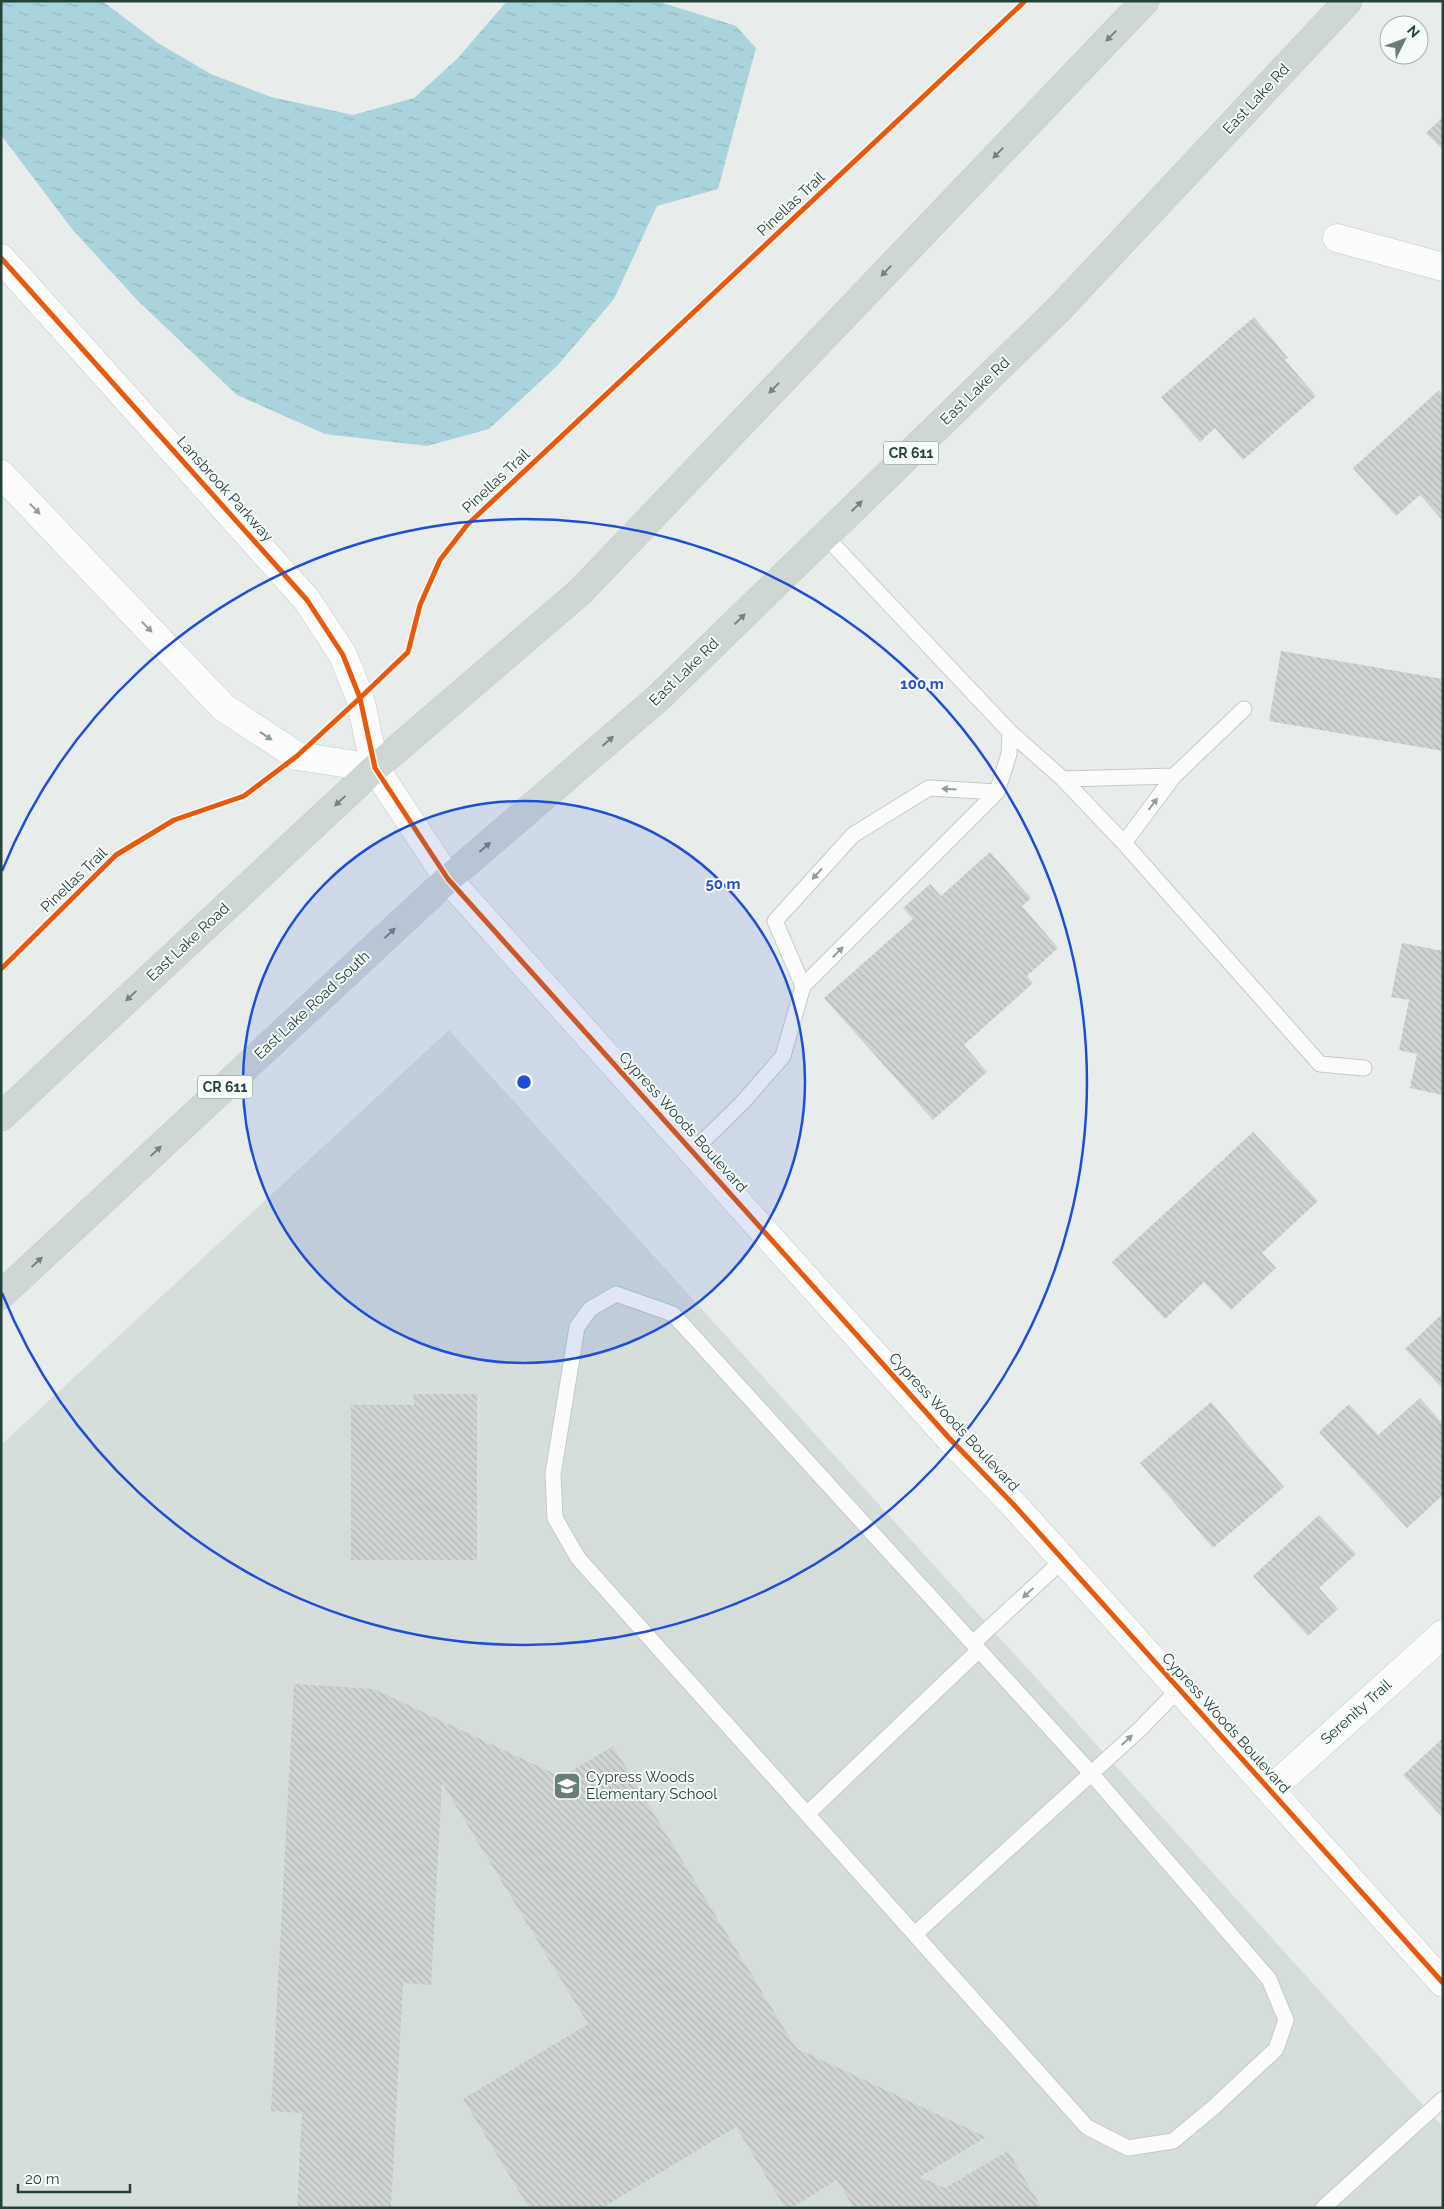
<svg xmlns="http://www.w3.org/2000/svg" width="1444" height="2209" viewBox="0 0 1444 2209" font-family="Raleway,sans-serif">
<style>
.built{fill:#d6dedb}
.water{fill:url(#water-ripples)}
.building{fill:url(#building-back-hatch)}
.lines{fill:none;stroke-linecap:round;stroke-linejoin:round}
.lane-casing{stroke:#c5cac8;stroke-width:17}
.street-casing{stroke:#c5cac8;stroke-width:29}
.secondary-casing{stroke:#c3cbc8;stroke-width:29}
.primary-casing{stroke:#c3ccc9;stroke-width:29}
.lane{stroke:#fcfcfc;stroke-width:15}
.street{stroke:#fcfcfc;stroke-width:28}
.secondary{stroke:#fcfcfc;stroke-width:28}
.primary{stroke:#cfd7d5;stroke-width:28}
.cycleway-casing{stroke:#f7fbf9;stroke-width:8}
.cycleway{stroke:#e8590c;stroke-width:5}
.oneway{fill:#718580}
.oneway2{fill:#909f9b}
.ring{fill:none;stroke:#1d4ed8;stroke-width:2.5}
.labels{text-anchor:middle;dominant-baseline:central;stroke-width:4;stroke-linejoin:round;paint-order:stroke}
.shield{fill:#f7fbf9;stroke:#637a73;stroke-width:1}
.shield-label{font-size:14px;font-weight:bold;fill:#24423a}
.street-label{font-size:15px;fill:#24423a;stroke:#f7fbf9}
.poi-label{font-size:15px;fill:#24423a;stroke:#f7fbf9;text-anchor:start}
.centre{fill:#1d4ed8;stroke:#f7fbf9;stroke-width:2.5}
.ring-label{font-size:15px;text-anchor:middle;font-weight:bold;fill:#1d4ed8;stroke:#f7fbf9;stroke-width:4;stroke-linejoin:round;paint-order:stroke}
</style>
<defs>
<pattern id="water-ripples" width="26" height="14" patternUnits="userSpaceOnUse" patternTransform="scale(1.25)"><rect width="26" height="14" fill="#a9d4db"/><path d="M2 4q2-2 4 0t4 0M15 11q2-2 4 0t4 0" fill="none" stroke="#91b7bd"/></pattern>
<pattern id="building-back-hatch" width="6" height="6" patternUnits="userSpaceOnUse" patternTransform="scale(1.25)"><rect width="6" height="6" fill="#cfd4d2"/><path d="M-1 5l2 2M0 0l6 6M5-1l2 2" fill="none" stroke="#b2b7b5"/></pattern>
</defs>
<rect width="100%" height="100%" fill="#e8edeb"/>
<path class="built" d="M449 1030 1443 2127V2208H1V1445Z"/>
<path class="water" d="M1 1H102L158 43 211 74 271 97 353 115 414 98 457 59 507 1H657L736 26 756 48 718 189 657 206 614 299 558 365 489 429 427 446 325 434 237 395 138 301 72 229 1 135Z"/>
<path class="building" d="M1443 117V150L1426 133Z
M1254 317 1288 358 1285 360 1316 396 1243 460 1215 428 1200 442 1161 397Z
M1439 390 1443 394V521L1420 495 1396 516 1353 468Z
M1281 651 1443 679V751L1269 721Z
M990 852 1031 898 1022 906 1058 948 1027 976 1033 983 964 1045 987 1072 933 1120 824 998 913 919 903 908 930 884 941 896Z
M1402 943 1443 951V1095L1410 1088 1417 1054 1399 1050 1409 1000 1391 997Z
M1253 1132 1318 1201 1262 1253 1276 1268 1231 1310 1204 1282 1165 1319 1112 1262Z
M1443 1313V1389L1405 1349Z
M413 1394H477V1560H351V1405H414Z
M1420 1398 1443 1424V1495L1407 1528 1319 1432 1349 1404 1378 1435Z
M1211 1402 1284 1487 1213 1548 1140 1463Z
M1319 1515 1356 1554 1319 1588 1338 1609 1308 1636 1253 1576Z
M294 1684 374 1689 561 1777 613 1746 796 2048 986 2137 920 2177 945 2188 1008 2151 1042 2208H854L837 2180 791 2208H785L736 2127 602 2208H529L463 2099 588 2024 442 1783 431 1985 403 1983 391 2208H297L302 2113 271 2111Z
M1443 1738V1818L1403 1775Z"/>
<g class="lines">
<g class="lane-casing">
<path id="lane" d="M1010 732 1063 779 1124 843 1320 1064 1364 1068
M1174 776 1244 709
M1063 779 1174 776 1124 843
M803 986 775 921 853 835 929 788 997 792
M693 1151 743 1102 783 1056 803 986 997 792 1009 754 1010 732 825 536
M616 1294 673 1314 1090 1772 1269 1979 1286 2020 1276 2049 1214 2107 1173 2141 1128 2148 1087 2127 578 1558 555 1518 553 1474 577 1327 590 1309Z
M973 1643 1063 1560
M807 1814 979 1650
M915 1934 1139 1730 1179 1689
M1323 2208 1443 2099"/>
</g>
<g class="street-casing">
<path id="street" d="M1337 238 1443 267
M448 879 950 1439 1014 1505 1443 1983
M1270 1790 1443 1634"/>
</g>
<g class="secondary-casing">
<path id="secondary" d="M1 258 307 600 343 655 360 698 375 768 448 879
M1 474 223 707 297 756 375 768"/>
</g>
<g class="primary-casing">
<path id="primary" d="M1 1117 375 768 581 591 1145 1
M1 1295 448 879 657 699 1059 309 1348 1"/>
</g>
<use href="#lane" class="lane"/>
<use href="#street" class="street"/>
<use href="#secondary" class="secondary"/>
<use href="#primary" class="primary"/>
<g class="cycleway-casing">
<path id="cycleway" d="M1 258 307 600 343 655 360 698 375 768 448 879 950 1439 1014 1505 1443 1983
M1 969 116 855 174 820 244 796 297 756 360 698 408 652 420 605 440 560 467 525 1025 1"/>
</g>
<use href="#cycleway" class="cycleway"/>
</g>
<defs><path id="oneway-solid" d="M-6-.8H1V-3.2L6.5 0L1 3.2V.8H-6Z" transform="scale(1.25)"/></defs>
<g class="oneway">
<use href="#oneway-solid" transform="translate(1111 36) rotate(134)"/>
<use href="#oneway-solid" transform="translate(998 153) rotate(134)"/>
<use href="#oneway-solid" transform="translate(886 271) rotate(134)"/>
<use href="#oneway-solid" transform="translate(774 388) rotate(134)"/>
<use href="#oneway-solid" transform="translate(857 506) rotate(-44)"/>
<use href="#oneway-solid" transform="translate(740 619) rotate(-44)"/>
<use href="#oneway-solid" transform="translate(608 741) rotate(-41)"/>
<use href="#oneway-solid" transform="translate(340 801) rotate(137)"/>
<use href="#oneway-solid" transform="translate(485 847) rotate(-41)"/>
<use href="#oneway-solid" transform="translate(390 933) rotate(-43)"/>
<use href="#oneway-solid" transform="translate(131 996) rotate(137)"/>
<use href="#oneway-solid" transform="translate(156 1151) rotate(-43)"/>
<use href="#oneway-solid" transform="translate(37 1262) rotate(-43)"/>
</g>
<g class="oneway2">
<use href="#oneway-solid" transform="translate(35 509) rotate(46)"/>
<use href="#oneway-solid" transform="translate(147 627) rotate(46)"/>
<use href="#oneway-solid" transform="translate(266 736) rotate(34)"/>
<use href="#oneway-solid" transform="translate(949 789) rotate(-176)"/>
<use href="#oneway-solid" transform="translate(1153 804) rotate(-53)"/>
<use href="#oneway-solid" transform="translate(817 874) rotate(132)"/>
<use href="#oneway-solid" transform="translate(838 952) rotate(-45)"/>
<use href="#oneway-solid" transform="translate(1028 1593) rotate(137)"/>
<use href="#oneway-solid" transform="translate(1127 1740) rotate(-42)"/>
</g>
<circle cx="524" cy="1082" r="281" fill="#1d4ed8" fill-opacity=".12"/>
<g class="ring">
<circle cx="524" cy="1082" r="281"/>
<path d="M2 871A563 563 0 1 1 2 1293"/>
</g>
<defs>
<g id="school-square" transform="scale(1.4375)"><rect x="-9" y="-9" width="18" height="18" rx="4" fill="#697e78" stroke="#f7fbf9"/><path d="M0-5L7-2L0 1L-7-2ZM-4 1L0 2.5L4 1V4Q0 6-4 4Z" fill="#fff"/></g>
</defs>
<g fill-rule="evenodd">
<use href="#school-square" x="567" y="1786"/>
</g>
<g class="labels">
<g class="shield">
<rect x="883.5" y="441.5" width="55" height="23" rx="4"/>
<rect x="197.5" y="1075.5" width="55" height="23" rx="4"/>
</g>
<g class="shield-label">
<text x="911" y="453">CR 611</text>
<text x="225" y="1087">CR 611</text>
</g>
<g class="street-label">
<text transform="translate(1256 99) rotate(-47)">East Lake Rd</text>
<text transform="translate(791 204) rotate(-43)">Pinellas Trail</text>
<text transform="translate(975 391) rotate(-44)">East Lake Rd</text>
<text transform="translate(496 481) rotate(-43)">Pinellas Trail</text>
<text transform="translate(225 489) rotate(48)">Lansbrook Parkway</text>
<text transform="translate(684 672) rotate(-44)">East Lake Rd</text>
<text transform="translate(74 880) rotate(-44)">Pinellas Trail</text>
<text transform="translate(188 942) rotate(-43)">East Lake Road</text>
<text transform="translate(312 1005) rotate(-43)">East Lake Road South</text>
<text transform="translate(683 1122) rotate(48)">Cypress Woods Boulevard</text>
<text transform="translate(954 1422) rotate(47)">Cypress Woods Boulevard</text>
<text transform="translate(1356 1712) rotate(-42)">Serenity Trail</text>
<text transform="translate(1226 1723) rotate(48)">Cypress Woods Boulevard</text>
</g>
<g class="poi-label">
<text x="586" y="1777">Cypress Woods<tspan x="586" dy="17">Elementary School</tspan></text>
</g>
</g>
<circle cx="524" cy="1082" r="8" class="centre"/>
<g class="ring-label">
<text x="922" y="689">100 m</text>
<text x="723" y="889">50 m</text>
</g>
<rect width="1444" height="2209" fill="none" stroke="#24423a" stroke-width="5"/>
<g transform="translate(1404 40) rotate(48)"><circle r="24" fill="#f7fbf9" stroke="#a3b1ad"/>
<path d="M0-4L9 19L0 12L-9 19Z" fill="#697e78"/>
<text y="-8" font-size="14" font-weight="bold" text-anchor="middle" fill="#24423a">N</text>
</g>
<path d="M18 2184v8h112v-8" fill="none" stroke="#24423a" stroke-width="2.5"/>
<text x="25" y="2184" font-size="15" fill="#24423a" stroke="#f7fbf9" stroke-width="4" paint-order="stroke">20 m</text>
</svg>
